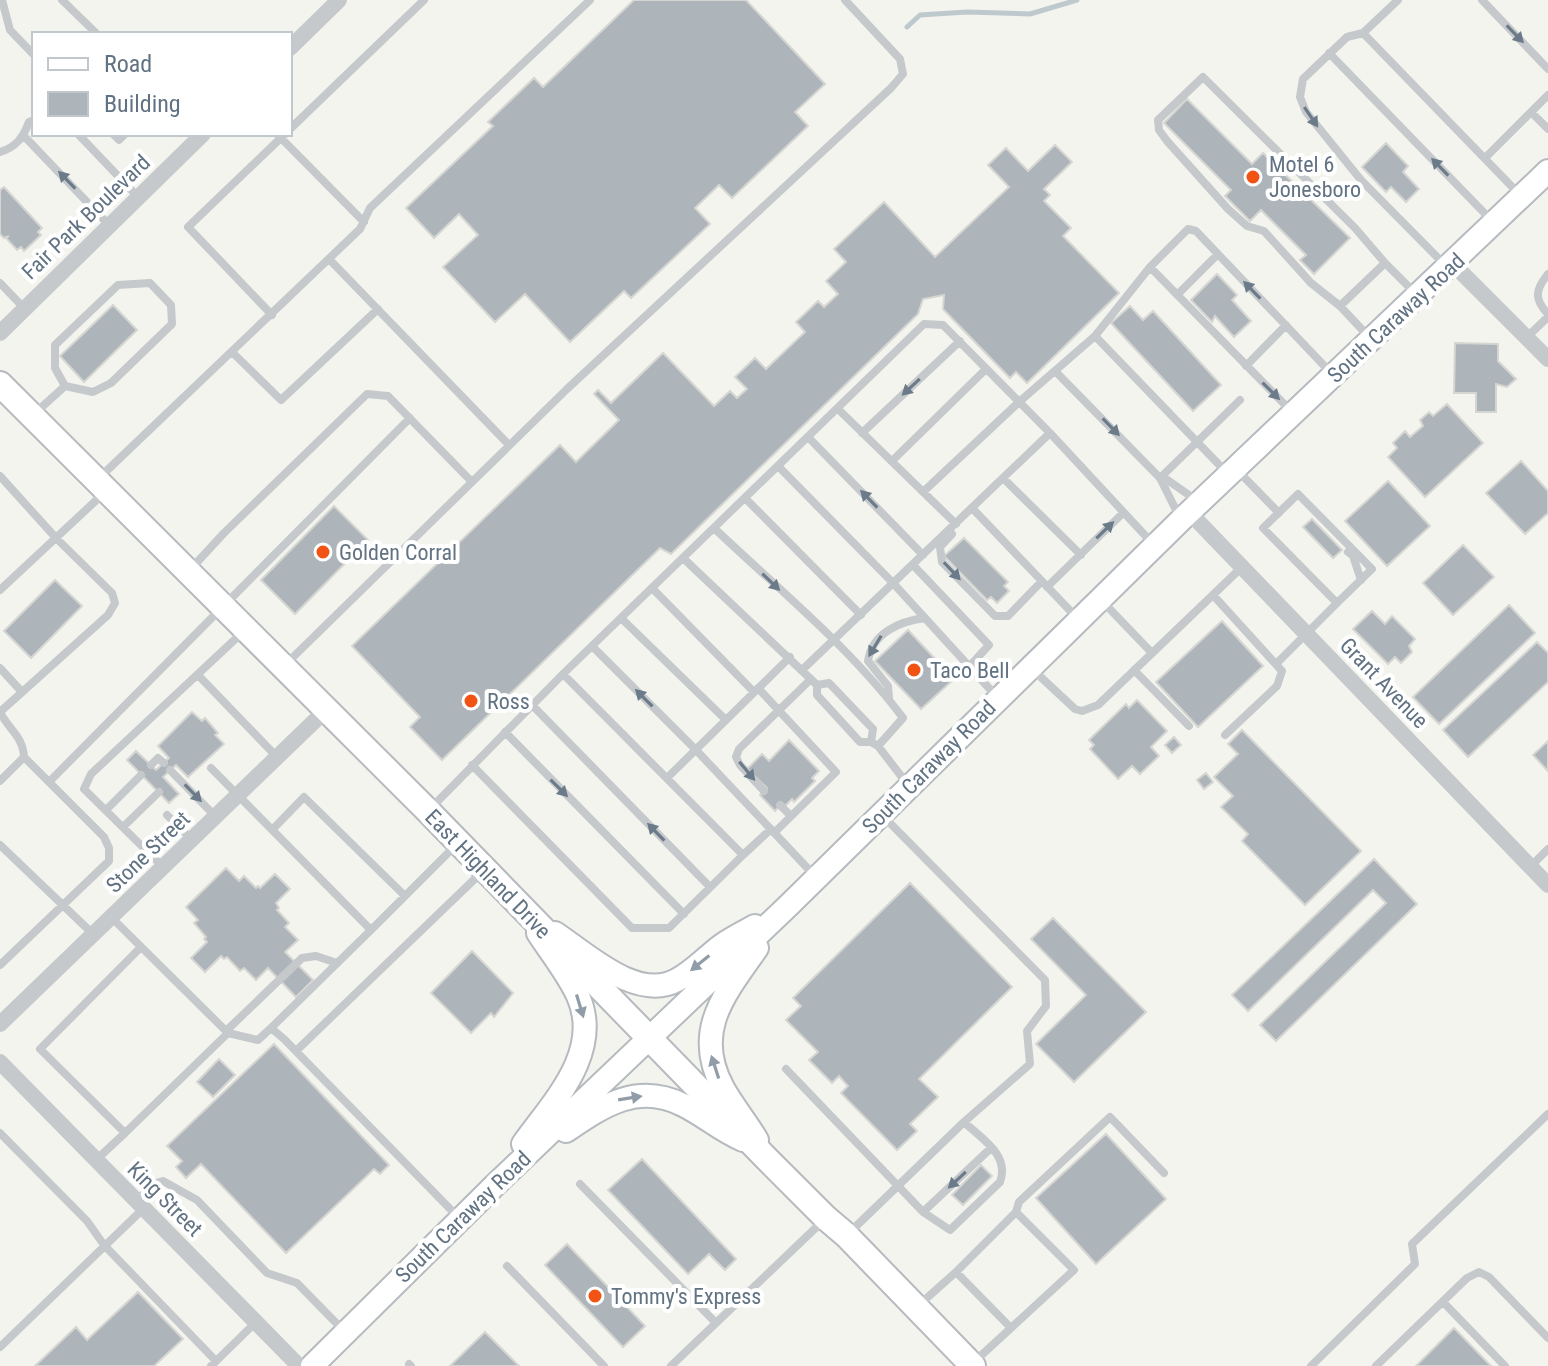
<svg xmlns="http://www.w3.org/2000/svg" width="1548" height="1366" viewBox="0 0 1548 1366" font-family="'Roboto Condensed',sans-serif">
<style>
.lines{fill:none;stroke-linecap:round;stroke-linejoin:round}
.stream{stroke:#bec9ce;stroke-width:5}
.building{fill:#aeb5ba;stroke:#d5d5d2;stroke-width:2}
.secondary-casing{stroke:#b5babf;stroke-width:26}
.primary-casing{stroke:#b6babe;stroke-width:28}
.service{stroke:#c6c9cc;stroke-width:8}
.minor{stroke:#c6c9cc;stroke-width:16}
.secondary{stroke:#fff;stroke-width:22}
.primary{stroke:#fff;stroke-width:24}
.oneway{fill:#6b7b8a}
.oneway2{fill:#909ca8}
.poi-dot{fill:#f05313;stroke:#fff;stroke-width:3}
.labels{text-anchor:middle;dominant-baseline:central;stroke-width:8;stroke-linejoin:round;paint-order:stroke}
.poi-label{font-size:22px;fill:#617283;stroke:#fff;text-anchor:start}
.street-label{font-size:22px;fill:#617283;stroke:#fff}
</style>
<rect width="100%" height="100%" fill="#f4f4ef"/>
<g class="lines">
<path class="stream" d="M907 27 920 15 967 12 1030 14 1077 0"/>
</g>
<path class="building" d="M634 0H746L825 84 795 112 808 126 732 198 719 185 695 208 710 224 631 298 624 291 570 342 525 294 495 322 443 267 478 235 459 214 434 238 406 208 493 126 488 122 534 78 543 87Z
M1187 99 1252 164 1263 153 1350 238 1314 274 1300 260 1306 255 1261 210 1250 221 1225 196 1231 190 1164 123Z
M1386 143 1408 166 1403 172 1419 189 1406 202 1391 187 1386 192 1362 167Z
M1055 145 1072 162 1044 189 1050 195 1044 201 1071 228 1063 236 1119 293 1027 383 1016 372 1010 378 943 309 944 295 923 299 918 314 671 554 660 548 442 760 410 727 420 717 352 646 560 445 576 462 619 420 594 394 598 390 611 403 663 353 714 406 730 391 737 398 747 389 735 377 755 358 766 369 805 332 796 322 818 301 824 307 838 294 826 281 846 262 834 249 884 202 935 257 1009 187 988 165 1006 148 1028 171Z
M4 187 42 228 38 232 41 235 24 251 21 247 17 250 6 238 9 236 4 238 0 234V190Z
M1217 274 1237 295 1232 300 1251 321 1234 337 1215 316 1212 322 1191 300Z
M113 305 137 330 84 382 60 356Z
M1130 306 1143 320 1153 311 1221 385 1193 411 1111 323Z
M1455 343 1498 344V361L1516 379 1507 387 1496 384V412H1476V393H1454Z
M1447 404 1483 443 1425 497 1388 457 1397 448 1393 443 1405 431 1410 437 1423 426 1420 420 1429 412 1433 416Z
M1521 461 1548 491V513L1525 534 1486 493Z
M1388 481 1430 526 1387 566 1345 521Z
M334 506 368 540 295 614 261 580Z
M1312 519 1342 550 1333 558 1303 527Z
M964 538 1008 582 1004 586 1009 591 997 603 991 597 987 600 944 556Z
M1463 545 1494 577 1453 615 1423 583Z
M55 580 82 606 31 658 4 631Z
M1509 605 1535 633 1439 724 1413 697Z
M1372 611 1385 624 1392 616 1415 639 1409 646 1412 652 1401 663 1395 657 1388 664 1353 629Z
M1222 621 1263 666 1198 727 1156 682Z
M908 630 954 679 921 709 875 661Z
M1537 642 1548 653V682L1468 757 1443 730Z
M1137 700 1167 731 1151 747 1159 756 1140 774 1132 766 1118 779 1090 749 1094 745 1089 740 1126 704 1129 708Z
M192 712 202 721 205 718 218 733 215 735 224 744 188 777 176 765 163 777 179 794 169 803 127 760 136 751 156 770 169 758 158 746Z
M1242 730 1361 851 1305 905 1242 841 1248 834 1221 807 1233 796 1214 777 1238 754 1228 744Z
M1174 737 1181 745 1172 753 1165 745Z
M789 740 819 771 812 778 815 781 794 802 792 799 785 806 782 803 775 811 760 795 767 788 747 769 762 754 769 761Z
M1548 741V771L1533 755Z
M1206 773 1213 782 1204 789 1197 780Z
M1374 859 1417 904 1276 1041 1260 1025 1386 903 1373 890 1248 1011 1232 995Z
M226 868 239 881 244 876 256 888 258 886 260 888 275 874 290 889 276 903 279 908 277 910 289 923 285 927 298 940 285 952 313 980 296 997 268 968 256 980 244 968 240 971 227 957 224 959 221 956 205 972 191 958 207 942 204 939 206 937 194 923 198 920 186 907Z
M910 883 1012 987 919 1079 938 1097 910 1124 917 1131 897 1150 841 1093 848 1086 839 1076 832 1083 809 1060 818 1052 786 1020 801 1006 793 998Z
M1053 918 1146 1012 1074 1082 1036 1044 1086 995 1031 939Z
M472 951 513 993 494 1017 491 1013 471 1033 431 993Z
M274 1044 389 1165 380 1174 374 1169 286 1253 201 1164 186 1178 176 1167 182 1161 167 1146Z
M219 1059 235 1075 213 1097 197 1082Z
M1106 1134 1166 1199 1096 1264 1036 1198Z
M642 1159 736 1259 725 1270 709 1254 688 1274 608 1190Z
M981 1165 992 1176 963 1205 952 1195Z
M567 1244 645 1326 623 1347 545 1265Z
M138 1292 183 1339 154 1366H35L76 1327 87 1340Z
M1454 1328 1491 1366H1416Z
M485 1332 519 1366H450Z"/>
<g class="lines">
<g class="secondary-casing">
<path id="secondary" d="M555 933C587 954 637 1002 677 980 694 971 707 956 722 945 732 938 744 932 755 926
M757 948C725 994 692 1031 723 1088 733 1106 747 1123 757 1140
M566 1131C603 1106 637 1082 683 1105 704 1115 721 1131 743 1140
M523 1144C553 1102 603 1052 578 996 568 974 551 953 538 933
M312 1366 495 1185 789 905 1181 520 1548 171"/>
</g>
<g class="primary-casing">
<path id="primary" d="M0 384 428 811 767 1159 826 1218 846 1235 973 1366"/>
</g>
<path class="service" d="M2 0 10 30 34 55
M62 0 97 34
M1398 0 1363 33 1347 37 1303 79 1300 97 1306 112 1361 180 1445 265
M1482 0 1548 69
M1363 33 1521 196
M1329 53 1494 223
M1531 112 1548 129
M290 129 424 0
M78 134 138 197
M113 134 119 140 125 134
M277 134 364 222
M24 136 109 225
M0 152C16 147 23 138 29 122L34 120
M1486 157 1548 95
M329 259 509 445
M1150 267 1188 229 1196 231 1332 374
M1548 274C1535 290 1534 299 1548 314
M0 283 24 308
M1177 295 1217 255
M1340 306 1311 283 1264 231 1247 226 1228 209 1167 141 1159 130 1158 120 1203 77 1355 228 1385 263
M272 315 188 227 285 134
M1095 336 1228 474
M1369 337 1340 306 1385 263 1415 293
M1527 337 1548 317
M233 353 281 400 378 309
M1246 366 1286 325
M1056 372 1160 478 1181 520
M838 409 956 524
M33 415 65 386 93 392 111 383 172 324 171 305 150 283 118 285 55 345V368L65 386
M862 433 960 341
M808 437 923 555
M892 461 986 369
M778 466 893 583 998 698
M1236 469 1279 513
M0 476 56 538 112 593 115 603 108 615 0 712C8 729 23 736 24 757L104 837 109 848V861L0 965
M1003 478 1081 555
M98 479 360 229 370 208 590 0
M923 492 1019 402 1095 336 1150 267 1293 413
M1298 494 1372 569 1337 603 1263 528Z
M745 498 861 615
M1199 502 1166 479 1160 478 1240 400
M972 508 1079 620
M714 528C777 588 851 648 903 718L878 746
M952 534 940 547 942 562 995 616H1008L1042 581
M1348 552 1353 556 1361 580
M683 558 817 685V695L860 742H871L878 746 908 785
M913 565 989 645 969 667
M189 571 224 533 367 394 388 396 472 482
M1047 587 1123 513
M652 588 754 692
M0 590 104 493
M1213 595 1282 671 1277 686 1225 735
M1103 602 1152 653
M621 618 726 720
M592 646 696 750 814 875
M1277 663 1337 603
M285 665 567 389 891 88 903 74 900 59 845 0
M0 668 22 692
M1031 668 1075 709 1082 711 1098 705 1242 567
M802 670 1050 433
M1134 670 1189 726
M198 675 277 757
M817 685 829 683 873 729 871 742
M758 688 836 772 774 833
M889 698 888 686 868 661C872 633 900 621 925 618
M532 705 710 887
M505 732 684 914
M151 765 158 758 164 763
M472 765 632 928H669L743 855 563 674
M211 768 371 930 457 844
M170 770 216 817
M667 778 790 657
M0 781 24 757
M49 782 410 418
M764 791 740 765 736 757 739 749 811 679
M780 805 791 816
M431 808 563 674 924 324 943 325 1050 433 1154 545
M106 810 141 775
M167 815 191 839
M123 827 159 792
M272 830 304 797 405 896
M0 845 93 934
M743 855 771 829
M1531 866 1548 849
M163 867 84 789 91 774 245 630
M112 918 228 1033 258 1040 271 1028 284 1039 458 1217
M141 947 40 1049 125 1133 228 1033
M271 1028 371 930
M226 1031 302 958 316 956 337 963
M296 1051 483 871
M786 1069 923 1212 950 1230 1000 1182C1010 1155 982 1139 964 1122
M0 1133 87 1221 104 1245 216 1361
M96 1160 125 1133
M580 1184 716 1323
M137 1200 156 1183 163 1181 197 1200 267 1273 297 1283 343 1330
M923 1212 991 1148
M1016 1212 1019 1202 1110 1117 1164 1173
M849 1233 964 1122 1030 1064 1027 1031 1046 1006 1045 980 882 815
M507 1266 604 1366
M956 1272 1016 1212 1074 1270 1011 1328
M1443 1302 1505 1366
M919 1305 956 1272 1011 1328 974 1362
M0 1347 143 1209
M409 1364 411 1366
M211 1366 256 1322
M671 1366 825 1219
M1311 1366 1415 1264 1412 1244 1548 1114
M1376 1366 1467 1278 1479 1272 1489 1277 1548 1338"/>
<path class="minor" d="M290 48 339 0
M1453 264 1548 359
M0 333 203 134
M1189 512 1548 885
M0 1024 326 710
M0 1062 299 1366"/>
<use href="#secondary" class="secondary"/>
<use href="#primary" class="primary"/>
</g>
<defs><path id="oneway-solid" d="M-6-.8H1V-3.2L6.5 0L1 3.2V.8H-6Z" transform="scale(2)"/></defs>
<g class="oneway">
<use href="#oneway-solid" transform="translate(1515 34) rotate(46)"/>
<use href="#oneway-solid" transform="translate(1311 117) rotate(56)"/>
<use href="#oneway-solid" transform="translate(1440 167) rotate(-134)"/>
<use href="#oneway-solid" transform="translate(67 180) rotate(-134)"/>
<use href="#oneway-solid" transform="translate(1252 290) rotate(-134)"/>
<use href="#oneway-solid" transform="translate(911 387) rotate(137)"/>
<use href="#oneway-solid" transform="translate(1271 391) rotate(45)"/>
<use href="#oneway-solid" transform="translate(1111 427) rotate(46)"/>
<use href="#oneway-solid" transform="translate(869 499) rotate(-134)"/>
<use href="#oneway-solid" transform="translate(1105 530) rotate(-44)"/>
<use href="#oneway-solid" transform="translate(952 571) rotate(47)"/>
<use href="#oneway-solid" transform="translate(771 582) rotate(44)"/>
<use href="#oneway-solid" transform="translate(875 646) rotate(121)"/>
<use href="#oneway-solid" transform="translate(644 698) rotate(-135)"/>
<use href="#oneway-solid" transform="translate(747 771) rotate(50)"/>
<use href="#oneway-solid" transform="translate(559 788) rotate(45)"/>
<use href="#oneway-solid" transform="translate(193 793) rotate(46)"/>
<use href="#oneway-solid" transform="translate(656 832) rotate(-134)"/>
<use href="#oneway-solid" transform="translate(957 1180) rotate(137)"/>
</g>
<g class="oneway2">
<use href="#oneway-solid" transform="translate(700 963) rotate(141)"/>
<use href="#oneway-solid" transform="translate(580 1006) rotate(73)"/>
<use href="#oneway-solid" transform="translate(715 1067) rotate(-108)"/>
<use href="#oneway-solid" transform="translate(630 1098) rotate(-9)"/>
</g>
<g class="poi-dot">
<circle cx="1253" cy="177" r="8"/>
<circle cx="323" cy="552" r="8"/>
<circle cx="914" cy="670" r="8"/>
<circle cx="471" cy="701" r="8"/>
<circle cx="595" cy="1296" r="8"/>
</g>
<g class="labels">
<g class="poi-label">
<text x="1269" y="164">Motel 6<tspan x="1269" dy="25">Jonesboro</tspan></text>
<text x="339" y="552">Golden Corral</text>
<text x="930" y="670">Taco Bell</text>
<text x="487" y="701">Ross</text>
<text x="611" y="1296">Tommy's Express</text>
</g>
<g class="street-label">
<text transform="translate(86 217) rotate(-44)">Fair Park Boulevard</text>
<text transform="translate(1396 318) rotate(-43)">South Caraway Road</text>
<text transform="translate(1384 683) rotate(46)">Grant Avenue</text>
<text transform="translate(929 767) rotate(-45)">South Caraway Road</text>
<text transform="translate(148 852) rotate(-44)">Stone Street</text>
<text transform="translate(488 874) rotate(46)">East Highland Drive</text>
<text transform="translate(165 1199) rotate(45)">King Street</text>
<text transform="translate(463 1217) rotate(-44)">South Caraway Road</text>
</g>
</g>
<rect x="32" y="32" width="260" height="104" fill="#ffffff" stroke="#c0c7cd" stroke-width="2"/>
<rect x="48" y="58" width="40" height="12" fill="#ffffff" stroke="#c0c7cd" stroke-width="2"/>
<text x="104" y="72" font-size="24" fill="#617283">Road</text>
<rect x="48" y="92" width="40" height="24" fill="#aeb5ba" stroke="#c0c7cd" stroke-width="2"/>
<text x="104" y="112" font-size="24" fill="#617283">Building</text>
</svg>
